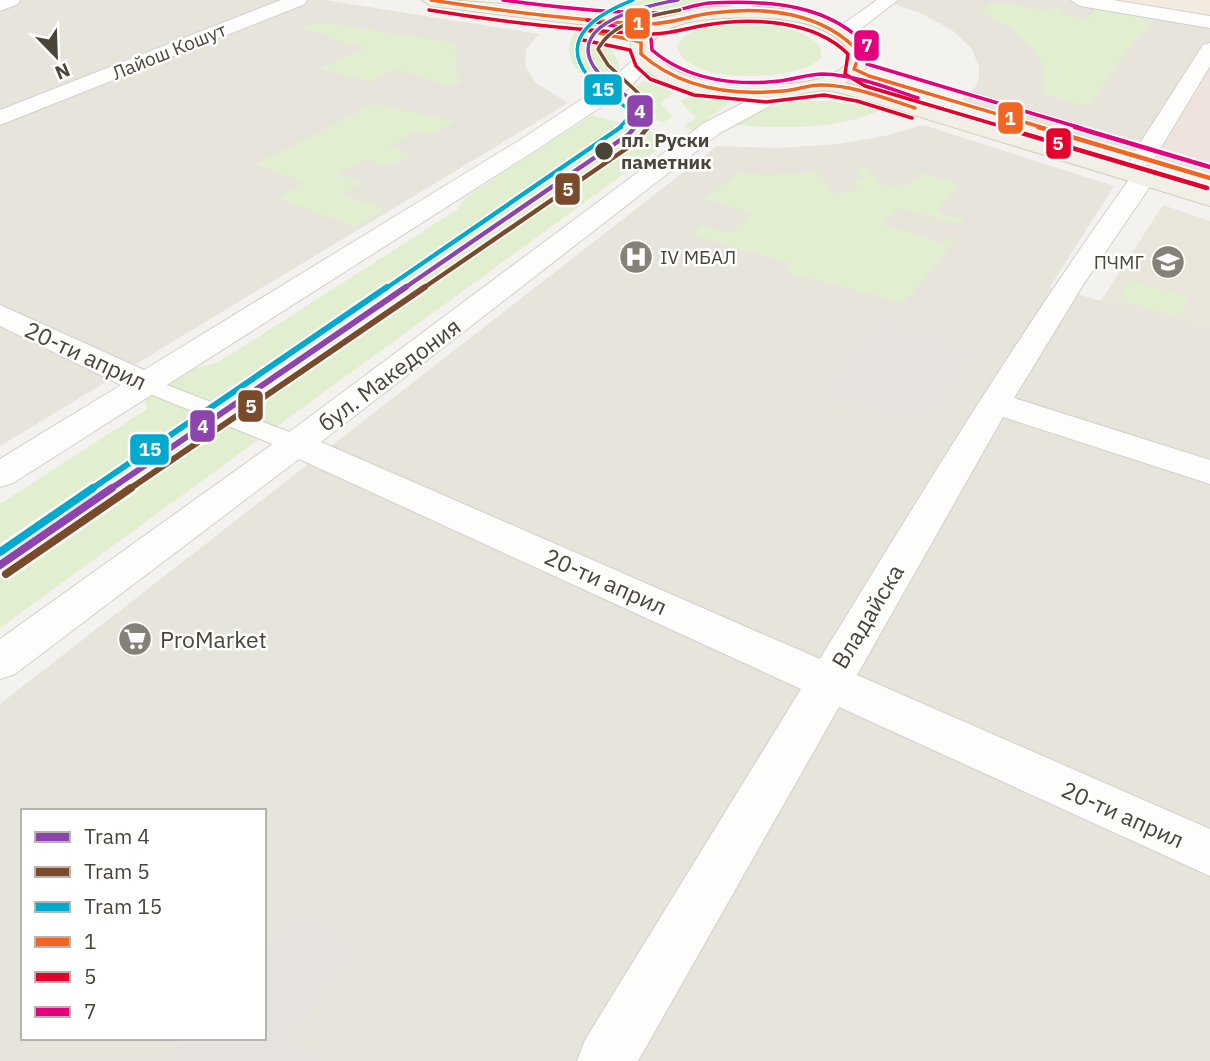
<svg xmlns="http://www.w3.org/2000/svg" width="1210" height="1061" viewBox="0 0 1210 1061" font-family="'IBM Plex Sans',sans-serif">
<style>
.residential{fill:#e7e4dc;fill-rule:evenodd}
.commercial{fill:#f3ebdf}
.education{fill:#eae5da}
.medical{fill:#eee3df}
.green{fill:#e1eecf}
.parking{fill:#e6e3df}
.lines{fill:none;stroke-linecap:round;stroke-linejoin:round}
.pedestrian-casing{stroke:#d2d0cb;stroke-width:2}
.minor-casing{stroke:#d2d0cb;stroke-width:2}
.primary-casing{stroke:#d6cebb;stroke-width:2}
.pedestrian{fill:#fdfdfc;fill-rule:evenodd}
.minor{fill:#fdfdfc;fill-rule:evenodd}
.primary{fill:#f2efe6;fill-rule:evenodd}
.bus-1-far1-casing{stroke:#fff;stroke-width:6}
.bus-1-casing{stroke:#fff;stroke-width:8}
.bus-2-far1-casing{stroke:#fff;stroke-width:6}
.bus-2-casing{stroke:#fff;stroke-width:8}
.bus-3-far1-casing{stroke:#fff;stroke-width:6}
.bus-3-casing{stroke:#fff;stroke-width:8}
.bus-1-far1{stroke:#f26522;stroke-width:3.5}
.bus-1{stroke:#f26522;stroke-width:4.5}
.bus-2-far1{stroke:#e4002b;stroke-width:3.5}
.bus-2{stroke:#e4002b;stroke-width:4.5}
.bus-3-far1{stroke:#e5007d;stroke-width:3.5}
.bus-3{stroke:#e5007d;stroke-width:4.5}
.tram-1-far3-casing{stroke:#fff;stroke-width:6}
.tram-1-far2-casing{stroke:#fff;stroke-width:8}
.tram-1-far1-casing{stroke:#fff;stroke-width:10}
.tram-1-casing{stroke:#fff;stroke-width:13}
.tram-2-far3-casing{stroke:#fff;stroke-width:6}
.tram-2-far2-casing{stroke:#fff;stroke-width:8}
.tram-2-far1-casing{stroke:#fff;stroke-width:10}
.tram-2-casing{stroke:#fff;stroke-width:13}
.tram-3-far3-casing{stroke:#fff;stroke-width:6}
.tram-3-far2-casing{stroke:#fff;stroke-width:8}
.tram-3-far1-casing{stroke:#fff;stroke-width:10}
.tram-3-casing{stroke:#fff;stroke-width:13}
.tram-1-far3{stroke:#8e44ad;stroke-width:3.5}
.tram-1-far2{stroke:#8e44ad;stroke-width:4.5}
.tram-1-far1{stroke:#8e44ad;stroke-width:6}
.tram-1{stroke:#8e44ad;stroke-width:8}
.tram-2-far3{stroke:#7a4b2a;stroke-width:3.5}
.tram-2-far2{stroke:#7a4b2a;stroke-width:4.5}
.tram-2-far1{stroke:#7a4b2a;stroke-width:6}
.tram-2{stroke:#7a4b2a;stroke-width:8}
.tram-3-far3{stroke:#00a9ce;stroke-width:3.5}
.tram-3-far2{stroke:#00a9ce;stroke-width:4.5}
.tram-3-far1{stroke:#00a9ce;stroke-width:6}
.tram-3{stroke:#00a9ce;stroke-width:8}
.stop-dot{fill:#4b4439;stroke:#fff;stroke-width:2.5}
.labels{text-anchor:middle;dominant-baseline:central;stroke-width:5;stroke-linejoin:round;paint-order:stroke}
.far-street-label{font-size:19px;fill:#4b4439;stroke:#fff}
.far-stop-label{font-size:19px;font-weight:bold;fill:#4b4439;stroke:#fff;text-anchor:start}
.far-poi-label{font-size:19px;fill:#4b4439;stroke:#fff;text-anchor:start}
.street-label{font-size:23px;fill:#4b4439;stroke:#fff}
.poi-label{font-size:23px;fill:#4b4439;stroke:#fff;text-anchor:start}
.line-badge{stroke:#fff;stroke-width:2.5}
.badge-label{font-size:19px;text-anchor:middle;font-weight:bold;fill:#fff}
</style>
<rect width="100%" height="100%" fill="#f4f2ee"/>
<path class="residential" d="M0 0H324L539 34 526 49 525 66 535 82 568 103 0 446Z
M894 0H1081L1210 22V50L1144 159 959 103 976 86 979 77V67L972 49 952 30 918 12 890 3Z
M923 125 1114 186 1050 287 1210 330V1061H0V704L717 146 779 148 838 144 885 136ZM23 811H264V1038H23Z"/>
<path class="commercial" d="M1081 0H1210V22Z"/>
<path class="education" d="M1163 205 1210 221V330L1100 302Z"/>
<path class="medical" d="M1210 50V178L1144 159Z"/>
<path class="green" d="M642 0H737L643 15 599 14Z
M993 2 1047 11 1053 7 1066 9 1060 14 1088 19 1099 7 1155 18 1120 60 1089 107 1043 94C1044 87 1045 79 1044 71 1040 43 1003 23 980 12Z
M318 22 455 43 457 76 462 83 449 86 395 69 370 82 320 69 365 48 326 38 331 36 302 28Z
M735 24C763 24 799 25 820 46L821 58C798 82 685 86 677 46 686 26 716 26 735 24Z
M575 33C593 38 607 39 616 57 625 77 615 78 598 88 581 75 558 56 575 33Z
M644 81 674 93 660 103 673 116 664 122 655 120 650 102 635 87Z
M690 97 732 101 693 130 683 127 696 118 680 101Z
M830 101 883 109C839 130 782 129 735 125 771 102 788 101 830 101Z
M374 104 455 121 430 135 416 131 388 147 412 154 391 166 365 159 338 174 362 182 342 195 386 209 356 227 277 198 306 182 254 165Z
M592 115 673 138 0 628V504L147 409 144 397 185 371 219 362 458 209 466 197Z
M865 166 886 187 911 184 908 180 920 178 915 173 918 172 961 184 936 212 965 221 961 225 899 208 882 224 944 243 949 237 957 239 904 303 786 272 792 264 692 235 703 226 730 233 753 213 705 199 738 173 768 175 817 172 834 193 859 191 852 180 866 179 856 167Z
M1128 280 1189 296 1180 317 1118 300Z"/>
<path class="parking" d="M882 318 980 348 923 430 818 394Z
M301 909 361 950 288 1037 321 1061H164L185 1038H264V950Z"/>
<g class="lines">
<g class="pedestrian-casing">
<path id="pedestrian" d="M146 377 305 438 309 444 305 450 296 452 287 450 138 389 134 384 138 379Z"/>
</g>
<g class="minor-casing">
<path id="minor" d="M0 0H20L18 4 0 11Z
M281 0H307L305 4 0 125V110Z
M738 0H759L742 16H728L725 12Z
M877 0H898L850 37H836L833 33 836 29Z
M1071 0H1113L1210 16V28L1080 6Z
M1210 43V66L1154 159 1151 164 1142 166 1133 164 1130 159 1203 45Z
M645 54 652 56 655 60 628 89 536 150 13 483 0 487V459L121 385 0 326V305L144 370 520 140 612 79 638 56Z
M780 84 788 86 791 91 788 96 720 133 321 442 820 659C921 494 1020 331 1133 174L1142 171 1151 174 1155 179 1083 285 1014 398 1210 460V484L1003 417 857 675 1210 829V876L839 707 638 1061H577L585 1040 801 689 299 459 15 674 0 679V639L284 436 704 123Z"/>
</g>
<g class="primary-casing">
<path id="primary" d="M422 0C500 0 577 14 656 18 671 18 688 10 703 8 740 4 857 5 870 52 874 67 856 77 845 83L890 93 1210 190V206L875 103C859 99 839 90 823 90 808 91 790 98 775 98 728 101 660 96 631 54V42L643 28 578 24 431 6ZM723 18C762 17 824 15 849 51 852 97 714 86 687 76 673 70 662 63 651 52V43C669 22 697 20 723 18Z"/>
</g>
<use href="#pedestrian" class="pedestrian"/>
<use href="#minor" class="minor"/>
<use href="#primary" class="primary"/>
<g class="bus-1-far1-casing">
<path id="bus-1-far1" d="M431 0C502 11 572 20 643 24 668 25 688 16 712 13 765 6 823 12 860 53L854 69 869 76 1044 128
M585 30 641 42V54C681 89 731 96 783 91 796 90 808 85 820 85 853 85 884 98 915 108"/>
</g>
<g class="bus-1-casing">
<path id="bus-1" d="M1038 127 1210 178"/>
</g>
<g class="bus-2-far1-casing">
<path id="bus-2-far1" d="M429 10C502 22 574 30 648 34 669 35 686 28 706 25 752 17 814 20 848 54L845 74 865 86 1007 128
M583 40 630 50 636 66 650 79 694 95 766 102 824 95 857 101 912 118"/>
</g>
<g class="bus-2-casing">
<path id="bus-2" d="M1001 127 1207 188"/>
</g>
<g class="bus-3-far1-casing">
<path id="bus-3-far1" d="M503 0C554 7 605 13 657 13 675 13 691 5 709 3 766 0 832 3 870 50L867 64 1081 128
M587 20 646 33 651 39 652 50C687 80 735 86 780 81 795 79 809 74 823 74 856 75 888 88 918 98"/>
</g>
<g class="bus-3-casing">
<path id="bus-3" d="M1075 127 1210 167"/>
</g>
<use href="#bus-1-far1" class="bus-1-far1"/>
<use href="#bus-1" class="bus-1"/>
<use href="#bus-2-far1" class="bus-2-far1"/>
<use href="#bus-2" class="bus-2"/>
<use href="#bus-3-far1" class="bus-3-far1"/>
<use href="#bus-3" class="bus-3"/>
<g class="tram-1-far3-casing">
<path id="tram-1-far3" d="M633 128 640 120V107C626 93 605 84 594 67 565 22 650 5 678 0"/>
</g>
<g class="tram-1-far2-casing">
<path id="tram-1-far2" d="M403 289 629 134 635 127"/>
</g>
<g class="tram-1-far1-casing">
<path id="tram-1-far1" d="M109 490 406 287"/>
</g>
<g class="tram-1-casing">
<path id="tram-1" d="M0 565 112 488"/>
</g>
<g class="tram-2-far3-casing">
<path id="tram-2-far3" d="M647 128 650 124V104L608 65 598 49C614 20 650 16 680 10"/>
</g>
<g class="tram-2-far2-casing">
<path id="tram-2-far2" d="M422 289 636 142 648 127"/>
</g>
<g class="tram-2-far1-casing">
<path id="tram-2-far1" d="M128 490 425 287"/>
</g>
<g class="tram-2-casing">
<path id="tram-2" d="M6 574 131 488"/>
</g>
<g class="tram-3-far3-casing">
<path id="tram-3-far3" d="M619 128 630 116V111C617 99 599 90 588 76 557 37 600 13 633 0"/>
</g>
<g class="tram-3-far2-casing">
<path id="tram-3-far2" d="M385 289 621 127"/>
</g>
<g class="tram-3-far1-casing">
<path id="tram-3-far1" d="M90 490 387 287"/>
</g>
<g class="tram-3-casing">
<path id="tram-3" d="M0 552 93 488"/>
</g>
<use href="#tram-1-far3" class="tram-1-far3"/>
<use href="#tram-1-far2" class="tram-1-far2"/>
<use href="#tram-1-far1" class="tram-1-far1"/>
<use href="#tram-1" class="tram-1"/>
<use href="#tram-2-far3" class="tram-2-far3"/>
<use href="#tram-2-far2" class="tram-2-far2"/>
<use href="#tram-2-far1" class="tram-2-far1"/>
<use href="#tram-2" class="tram-2"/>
<use href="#tram-3-far3" class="tram-3-far3"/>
<use href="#tram-3-far2" class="tram-3-far2"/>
<use href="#tram-3-far1" class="tram-3-far1"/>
<use href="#tram-3" class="tram-3"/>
</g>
<defs>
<g id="hospital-disc" transform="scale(1.75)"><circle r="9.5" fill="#868178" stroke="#fff"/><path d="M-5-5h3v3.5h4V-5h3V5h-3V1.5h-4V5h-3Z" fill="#fff"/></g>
<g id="school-disc" transform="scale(1.75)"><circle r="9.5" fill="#868178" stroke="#fff"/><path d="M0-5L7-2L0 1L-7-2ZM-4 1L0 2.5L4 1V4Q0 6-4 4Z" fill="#fff"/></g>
<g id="supermarket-disc" transform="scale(1.75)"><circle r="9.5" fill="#868178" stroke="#fff"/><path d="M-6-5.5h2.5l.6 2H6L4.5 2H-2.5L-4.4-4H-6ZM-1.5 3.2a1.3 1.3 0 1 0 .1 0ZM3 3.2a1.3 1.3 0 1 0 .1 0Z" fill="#fff"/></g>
</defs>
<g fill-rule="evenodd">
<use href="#hospital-disc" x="636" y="257"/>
<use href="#school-disc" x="1168" y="262"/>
<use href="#supermarket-disc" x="135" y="639"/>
</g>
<circle class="stop-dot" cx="604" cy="151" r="10"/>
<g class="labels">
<g class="far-street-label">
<text transform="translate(169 51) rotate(-22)">Лайош Кошут</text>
</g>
<g class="far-stop-label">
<text x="621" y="140">пл. Руски<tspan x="621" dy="22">паметник</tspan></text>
</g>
<g class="far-poi-label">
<text x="660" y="257">IV МБАЛ</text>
<text x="1144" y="262" text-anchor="end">ПЧМГ</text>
</g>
<g class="street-label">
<text transform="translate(86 355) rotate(25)">20-ти април</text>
<text transform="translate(389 374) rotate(-37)">бул. Македония</text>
<text transform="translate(606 581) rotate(24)">20-ти април</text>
<text transform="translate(867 616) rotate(-59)">Владайска</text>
<text transform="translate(1123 814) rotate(24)">20-ти април</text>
</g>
<g class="poi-label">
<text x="160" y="639">ProMarket</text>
</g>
</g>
<g class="line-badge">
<rect x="624" y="7" width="27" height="33" rx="7" fill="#f26522"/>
<rect x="853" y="29" width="27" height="33" rx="7" fill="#e5007d"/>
<rect x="583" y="73" width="40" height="33" rx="7" fill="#00a9ce"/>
<rect x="626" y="94" width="28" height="34" rx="7" fill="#8e44ad"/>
<rect x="997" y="101" width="27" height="34" rx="7" fill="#f26522"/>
<rect x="1045" y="127" width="27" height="33" rx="7" fill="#e4002b"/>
<rect x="554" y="172" width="27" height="34" rx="7" fill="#7a4b2a"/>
<rect x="237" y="389" width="27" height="34" rx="7" fill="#7a4b2a"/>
<rect x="189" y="409" width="27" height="34" rx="7" fill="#8e44ad"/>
<rect x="129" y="433" width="41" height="33" rx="7" fill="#00a9ce"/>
</g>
<g class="badge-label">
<text x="638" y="30">1</text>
<text x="867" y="52">7</text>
<text x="603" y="96">15</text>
<text x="640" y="118">4</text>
<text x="1010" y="125">1</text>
<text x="1058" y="150">5</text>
<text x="568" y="196">5</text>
<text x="251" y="413">5</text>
<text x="203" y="433">4</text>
<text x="150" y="456">15</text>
</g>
<rect x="21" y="809" width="245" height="231" fill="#ffffff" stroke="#b7b4b0" stroke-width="2"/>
<rect x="35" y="832" width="35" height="10" fill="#8e44ad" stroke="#b7b4b0" stroke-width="2"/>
<text x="84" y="844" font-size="21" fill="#4b4439">Tram 4</text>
<rect x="35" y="867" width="35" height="10" fill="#7a4b2a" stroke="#b7b4b0" stroke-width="2"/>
<text x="84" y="879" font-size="21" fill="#4b4439">Tram 5</text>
<rect x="35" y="902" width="35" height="10" fill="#00a9ce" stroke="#b7b4b0" stroke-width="2"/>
<text x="84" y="914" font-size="21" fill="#4b4439">Tram 15</text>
<rect x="35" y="937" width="35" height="10" fill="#f26522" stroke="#b7b4b0" stroke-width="2"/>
<text x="84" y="949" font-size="21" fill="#4b4439">1</text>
<rect x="35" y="972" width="35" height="10" fill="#e4002b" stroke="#b7b4b0" stroke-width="2"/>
<text x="84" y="984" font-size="21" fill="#4b4439">5</text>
<rect x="35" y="1007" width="35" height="10" fill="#e5007d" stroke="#b7b4b0" stroke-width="2"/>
<text x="84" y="1019" font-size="21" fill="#4b4439">7</text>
<g transform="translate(56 56) rotate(157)" stroke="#ffffff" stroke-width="5" paint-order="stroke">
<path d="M0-5L12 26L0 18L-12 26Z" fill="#4b4439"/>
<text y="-10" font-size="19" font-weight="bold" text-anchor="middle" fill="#4b4439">N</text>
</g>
</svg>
